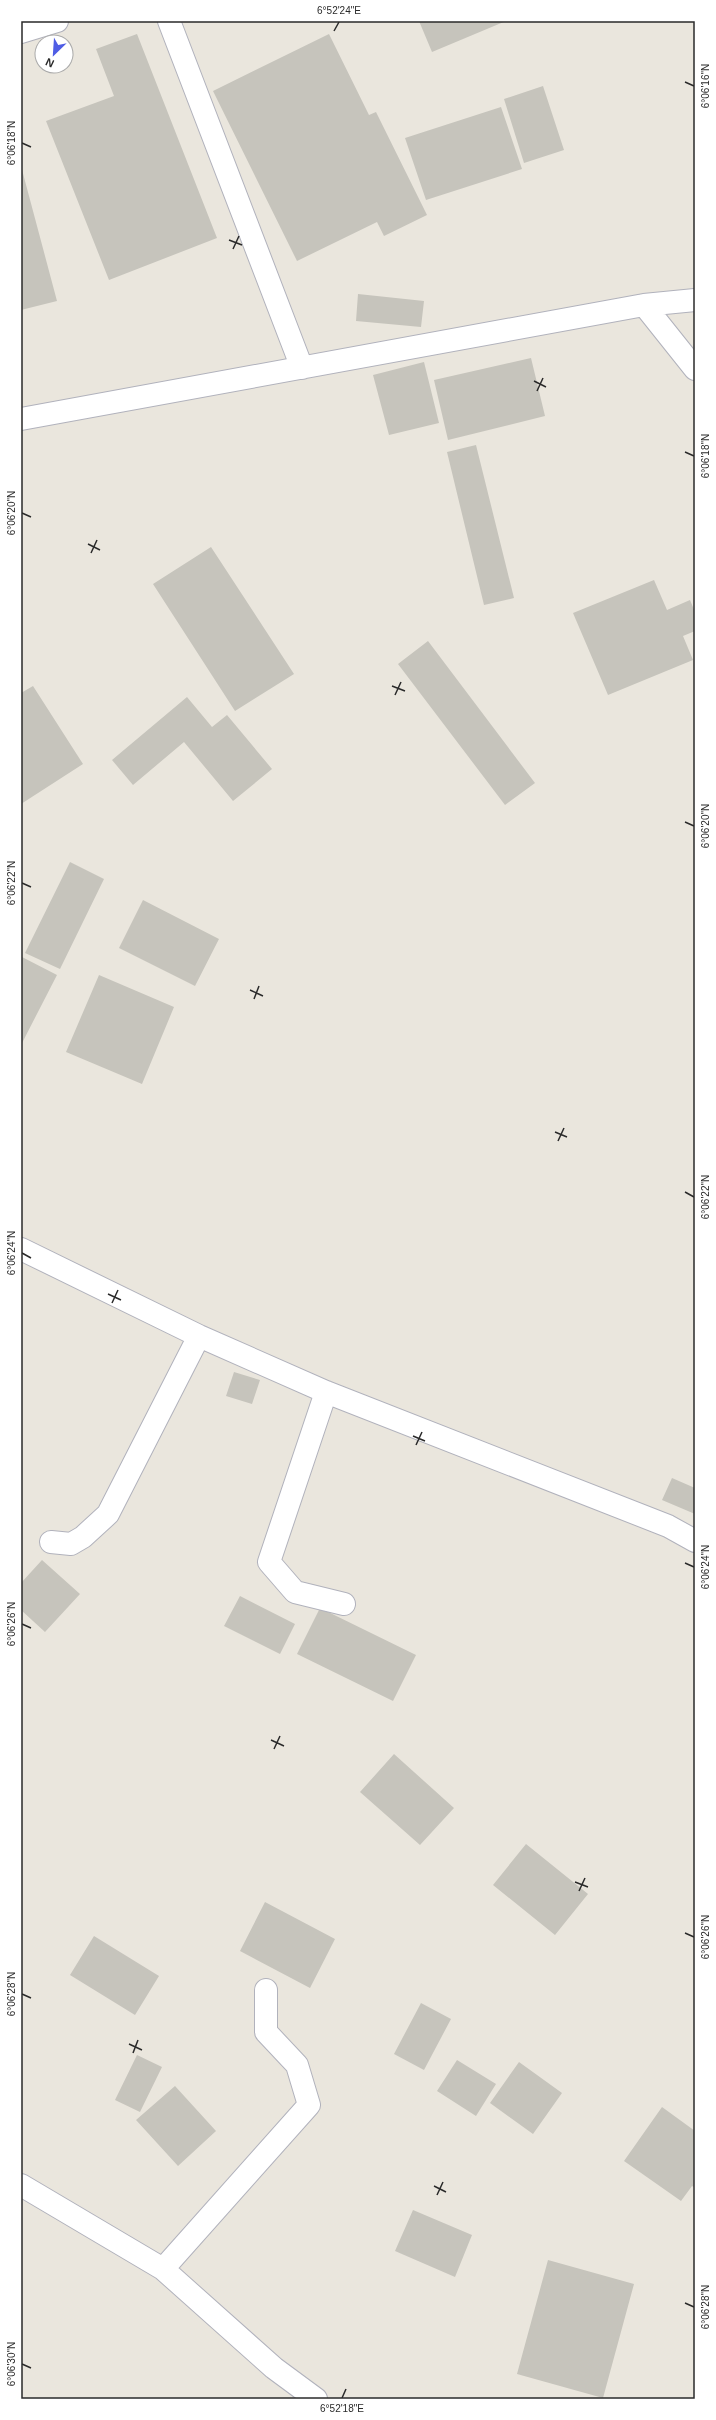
<svg xmlns="http://www.w3.org/2000/svg" width="716" height="2420" viewBox="0 0 716 2420" font-family="Helvetica,sans-serif">
<style>
.building{fill:#c6c4bc}
.lines{fill:none;stroke-linecap:round;stroke-linejoin:round}
.minor-casing{stroke:#b1b2bc;stroke-width:24}
.minor{stroke:#fff;stroke-width:22}
.ticks{fill:none;stroke:#2a2a2a;stroke-width:1.5}
.neatline{fill:none;stroke:#2a2a2a;stroke-width:1.5}
.ticks-label{font-size:10px;text-anchor:middle;fill:#2a2a2a}
</style>
<rect width="100%" height="100%" fill="#eae6dd"/>
<path class="building" d="M419 21H506L432 52Z
M137 34 217 238 109 280 46 121 114 96 96 49Z
M329 34 369 115 376 112 427 215 384 236 377 222 297 261 213 91Z
M543 86 564 150 524 163 504 99Z
M501 107 522 169 426 200 405 138Z
M21 166 57 301 21 310Z
M358 294 424 301 421 327 356 321Z
M531 358 545 416 448 440 434 380Z
M424 362 439 423 389 435 373 375Z
M476 445 514 598 484 605 447 452Z
M211 547 294 674 235 711 153 584Z
M654 580 667 610 690 600 695 612V631L683 636 693 660 608 695 573 613Z
M428 641 535 783 505 805 398 664Z
M33 686 83 764 21 804V693Z
M187 697 212 727 227 715 272 769 233 801 184 742 133 785 112 760Z
M70 862 104 879 60 969 25 953Z
M143 900 219 939 195 986 119 948Z
M22 957 57 975 21 1045V959Z
M99 975 174 1007 142 1084 66 1052Z
M234 1372 260 1380 252 1404 226 1396Z
M672 1478 695 1488V1514L662 1500Z
M42 1560 80 1594 45 1632 21 1610V1583Z
M240 1596 295 1624 280 1654 224 1626Z
M320 1608 416 1655 393 1701 297 1654Z
M394 1754 454 1808 420 1845 360 1792Z
M526 1844 588 1894 555 1935 493 1885Z
M265 1902 335 1939 310 1988 240 1951Z
M94 1936 159 1976 135 2015 70 1975Z
M421 2003 451 2019 424 2070 394 2054Z
M137 2055 162 2067 140 2112 115 2100Z
M457 2060 496 2084 476 2116 437 2091Z
M519 2062 562 2093 533 2134 490 2103Z
M175 2086 216 2131 178 2166 136 2120Z
M662 2107 695 2131V2188L692 2186 681 2201 624 2161Z
M413 2210 472 2235 455 2277 395 2251Z
M548 2260 634 2284 603 2398 517 2374Z"/>
<g class="lines">
<g class="minor-casing">
<path id="minor" d="M169 21 302 368
M21 32 57 21
M644 305 695 369
M21 419 644 305 695 300
M21 1249 199 1336 326 1392 668 1526 695 1541
M326 1392 269 1562 295 1592 344 1604
M51 1542 71 1544 83 1537 108 1514 199 1336
M21 2185 163 2269 274 2368 316 2399
M163 2269 309 2105 297 2065 266 2032V1990"/>
</g>
<use href="#minor" class="minor"/>
</g>
<path class="ticks" d="M334 31 339 22M685 82 694 86M22 143 31 147M229 240 242 245M233 249 239 236M534 381 546 387M537 391 543 378M685 452 694 456M22 513 31 517M88 544 100 550M91 553 97 540M392 686 405 691M395 695 401 682M685 822 694 826M22 883 31 887M250 990 263 996M254 999 259 986M555 1132 567 1137M558 1141 564 1128M685 1192 694 1197M22 1253 31 1258M108 1294 121 1300M112 1303 118 1290M413 1436 425 1441M416 1445 422 1432M685 1563 694 1567M22 1624 31 1628M271 1740 284 1746M274 1749 280 1736M575 1882 588 1887M579 1891 585 1878M685 1933 694 1937M22 1994 31 1998M129 2044 142 2050M133 2053 138 2040M434 2186 446 2192M437 2195 443 2182M685 2303 694 2307M22 2364 31 2368M342 2398 346 2389"/>
<rect width="716" height="2420" fill="none" stroke="#ffffff" stroke-width="44"/>
<g transform="translate(54 54) rotate(205)"><circle r="19" fill="#ffffff" stroke="#aaaaaa"/>
<path d="M0-3L7 15L0 10L-7 15Z" fill="#4f5de5"/>
<text y="-6" font-size="11" font-weight="bold" text-anchor="middle" fill="#2a2a2a">N</text>
</g>
<rect x="22" y="22" width="672" height="2376" class="neatline"/>
<g class="ticks-label">
<text x="339" y="14">6°52'24"E</text>
<text transform="translate(705 86) rotate(-90)" y="4">6°06'16"N</text>
<text transform="translate(11 143) rotate(-90)" y="4">6°06'18"N</text>
<text transform="translate(705 456) rotate(-90)" y="4">6°06'18"N</text>
<text transform="translate(11 513) rotate(-90)" y="4">6°06'20"N</text>
<text transform="translate(705 826) rotate(-90)" y="4">6°06'20"N</text>
<text transform="translate(11 883) rotate(-90)" y="4">6°06'22"N</text>
<text transform="translate(705 1197) rotate(-90)" y="4">6°06'22"N</text>
<text transform="translate(11 1253) rotate(-90)" y="4">6°06'24"N</text>
<text transform="translate(705 1567) rotate(-90)" y="4">6°06'24"N</text>
<text transform="translate(11 1624) rotate(-90)" y="4">6°06'26"N</text>
<text transform="translate(705 1937) rotate(-90)" y="4">6°06'26"N</text>
<text transform="translate(11 1994) rotate(-90)" y="4">6°06'28"N</text>
<text transform="translate(705 2307) rotate(-90)" y="4">6°06'28"N</text>
<text transform="translate(11 2364) rotate(-90)" y="4">6°06'30"N</text>
<text x="342" y="2412">6°52'18"E</text>
</g>
</svg>
